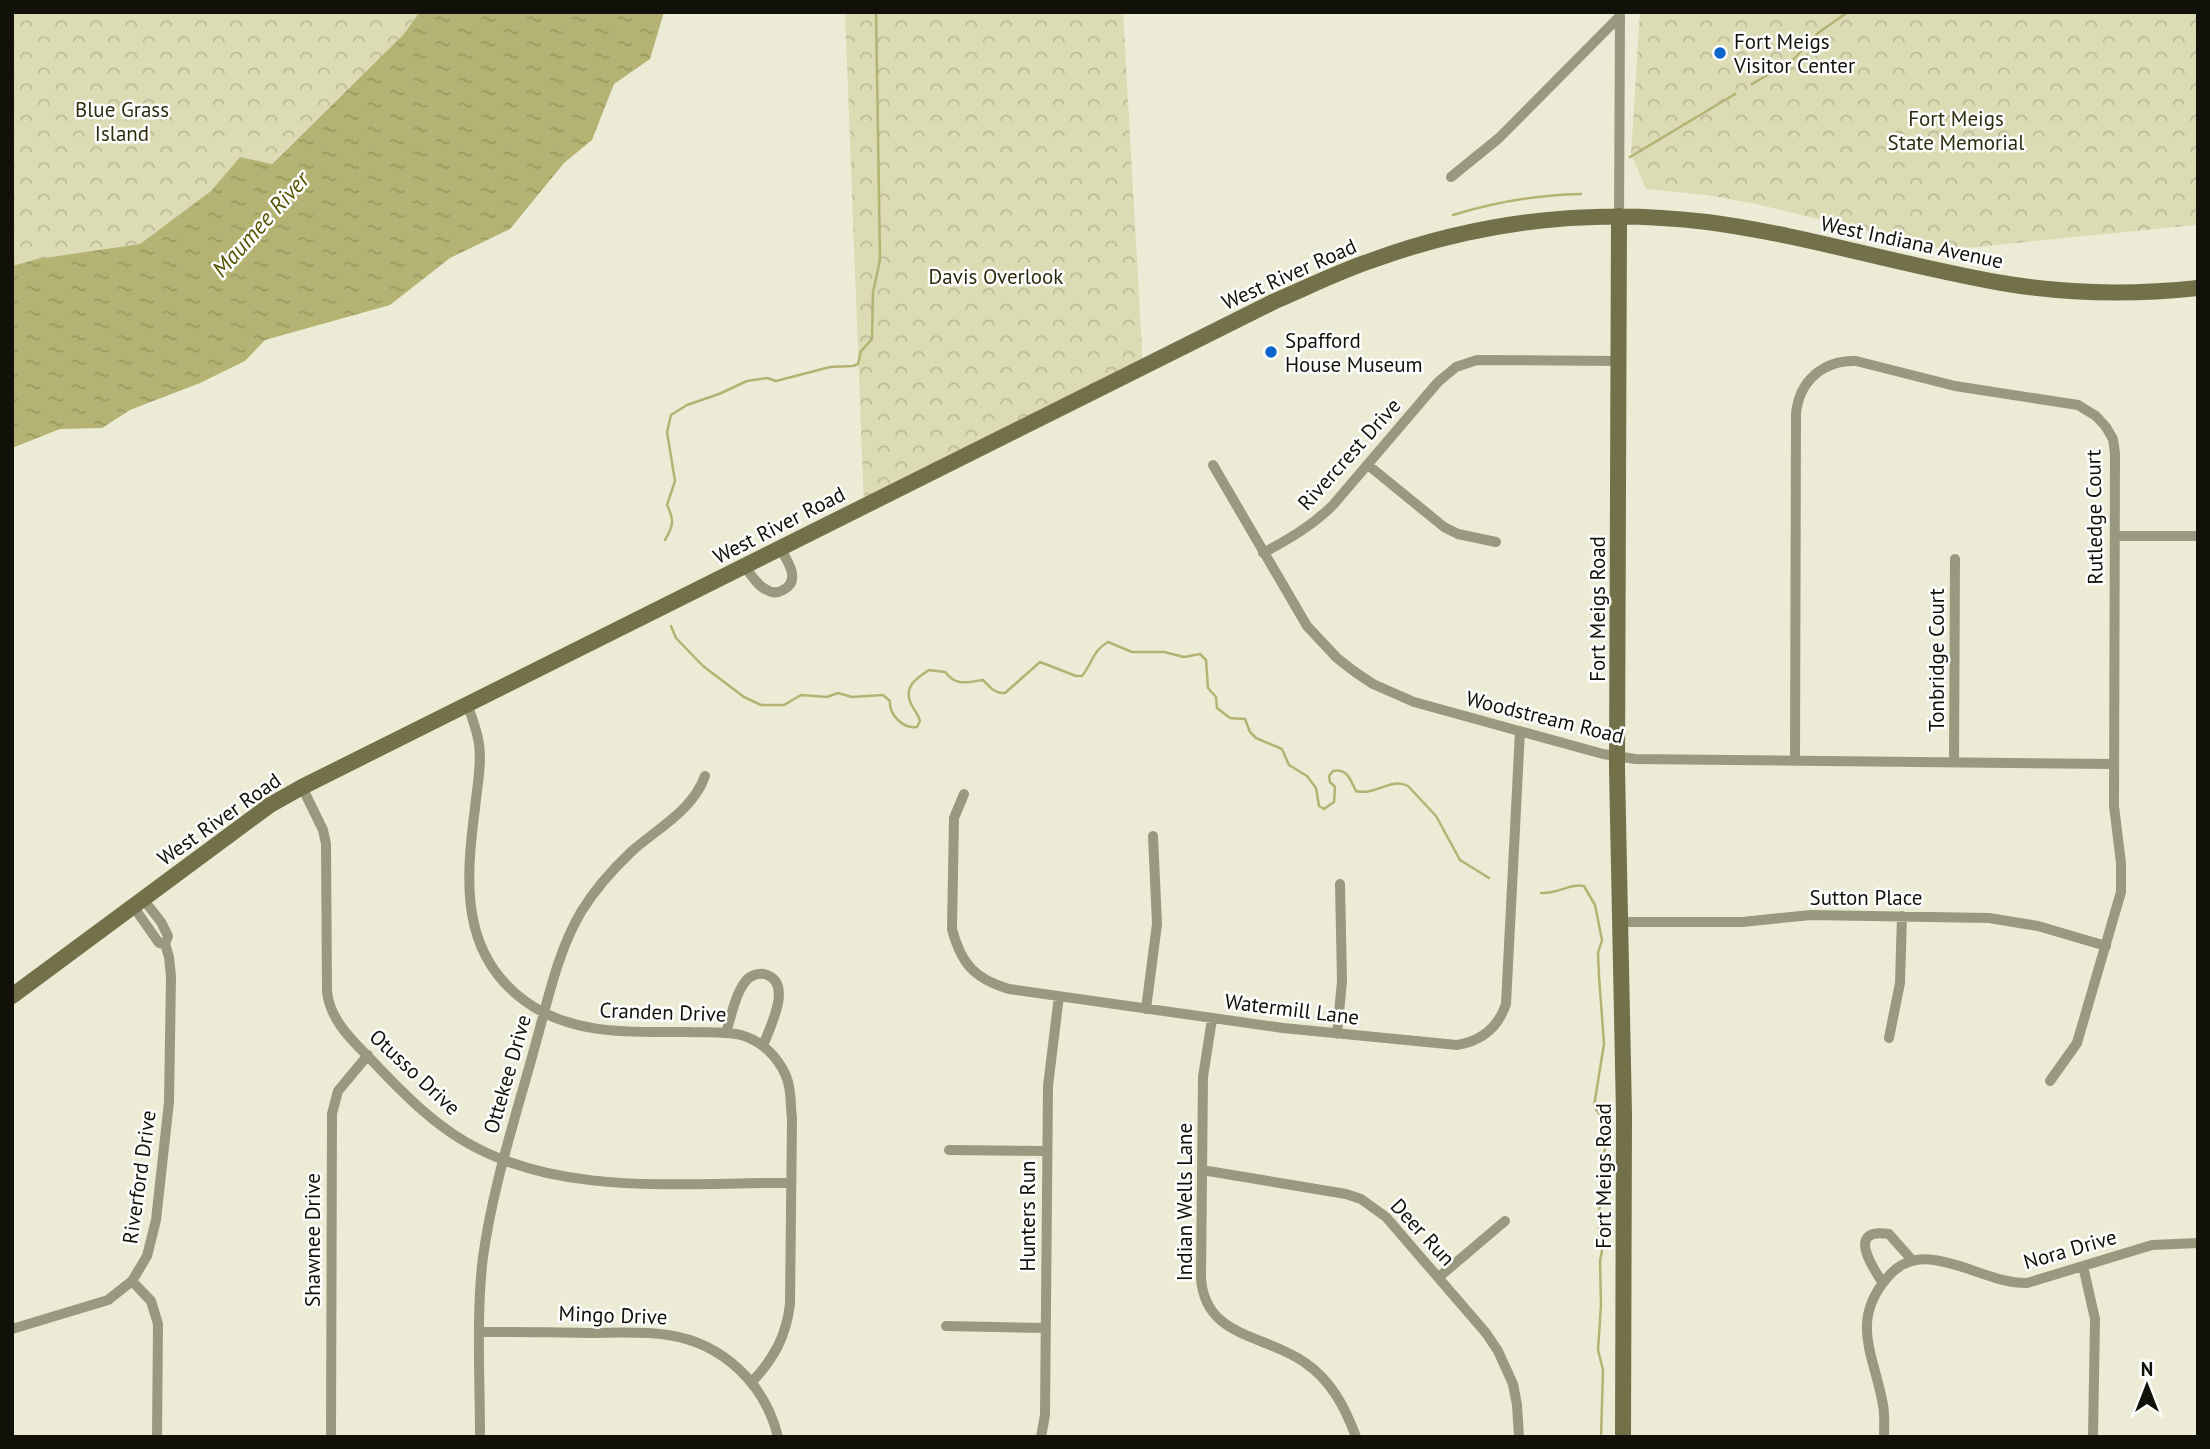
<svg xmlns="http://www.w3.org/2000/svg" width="2210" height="1449" viewBox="0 0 2210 1449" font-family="'PT Sans',sans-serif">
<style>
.forest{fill:url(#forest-crowns)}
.water{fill:url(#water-ripples)}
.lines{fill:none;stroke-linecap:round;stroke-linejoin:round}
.stream{stroke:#b4b373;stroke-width:2.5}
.street{stroke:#98997e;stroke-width:10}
.secondary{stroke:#72714a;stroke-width:16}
.poi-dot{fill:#0e63cd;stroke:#fff;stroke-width:2.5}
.labels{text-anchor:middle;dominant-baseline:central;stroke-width:5;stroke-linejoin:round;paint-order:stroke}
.poi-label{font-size:21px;fill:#111109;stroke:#fff;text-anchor:start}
.park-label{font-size:21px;fill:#2d2c0f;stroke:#fff}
.street-label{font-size:21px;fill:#111109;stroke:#fff}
.water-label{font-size:23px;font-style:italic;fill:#575405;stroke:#fff}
</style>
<defs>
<pattern id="forest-crowns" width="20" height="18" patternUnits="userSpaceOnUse" patternTransform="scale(1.75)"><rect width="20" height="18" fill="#dbdbb4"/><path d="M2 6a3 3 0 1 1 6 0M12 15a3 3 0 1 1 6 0" fill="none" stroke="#bb9"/></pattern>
<pattern id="water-ripples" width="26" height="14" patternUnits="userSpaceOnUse" patternTransform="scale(1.75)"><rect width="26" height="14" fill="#b4b373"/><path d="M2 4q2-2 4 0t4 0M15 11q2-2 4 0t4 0" fill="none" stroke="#9a9962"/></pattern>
</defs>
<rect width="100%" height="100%" fill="#ececd6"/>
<path class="forest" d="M12 12H420L403 35 271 164 240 157 211 191 140 244 37 259 12 266Z
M845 12H1123L1143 367 864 505Z
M1640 12H2198L2196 225 1945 250 1756 204 1707 195 1646 189 1631 154Z"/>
<path class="water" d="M420 12H664L650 59 614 84 592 140 564 163 510 229 450 258 390 305 265 340 245 361 200 383 130 410 102 428 60 429 12 448V266L37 259 140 244 211 191 240 157 272 164 403 35Z"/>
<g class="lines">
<path class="stream" d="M1752 84 1793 60 1818 33 1848 12
M1630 157 1735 94
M1453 215C1494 202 1537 195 1581 194
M665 540C674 525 674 519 667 505L675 481 667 432 671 415 687 405 719 394 747 381 767 378 776 381 830 367 853 366 858 364 861 351 872 339 873 292 880 260 876 12
M671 626 676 638 703 666 744 697 761 705H784L801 695 827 697 838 693 852 697 883 695 890 701C889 715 903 729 917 727L920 721C918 713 912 708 910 701 904 685 919 677 929 670L945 672C957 687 967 682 983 680 990 687 995 694 1005 693L1040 662 1076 676H1082C1092 664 1093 650 1108 642L1132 652H1164L1184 657 1200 654 1206 660 1208 688 1216 697 1217 708 1230 718 1245 719 1250 732 1256 738 1282 749 1289 765 1307 776 1316 788 1319 806 1324 809 1334 802 1335 787 1330 782 1329 776 1333 771C1348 768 1350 780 1356 791 1375 796 1391 777 1408 786L1436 816 1460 860 1489 878
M1541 893C1559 894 1570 883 1584 886L1595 905 1602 940 1598 953 1599 976 1604 1044 1594 1106 1600 1115 1606 1143 1602 1165V1200L1599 1210V1236L1602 1251 1600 1261 1601 1305 1598 1350 1603 1370 1601 1437"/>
<path class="street" d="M1451 177 1499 138 1620 16 1619 216
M1213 465 1307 626 1337 658 1355 672 1373 684 1414 702 1603 754 1635 759 2114 764
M1368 465 1444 527 1458 534 1496 542
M2115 536H2198
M1263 553C1289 539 1312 526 1333 505L1438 382 1456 367 1477 360 1619 361
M744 566C751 574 757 586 767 590 772 593 778 593 783 590 802 581 787 560 780 548
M467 704C472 717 477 730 479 744 482 765 477 787 475 808 466 879 459 953 525 1001 572 1036 633 1032 688 1032 706 1033 724 1031 741 1035 762 1041 778 1057 786 1076 792 1090 790 1104 792 1118L790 1304C786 1337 774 1358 752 1382
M1795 760 1796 414C1799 381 1823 360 1856 361L1955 386 2078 405 2096 416 2106 427 2113 439 2115 453 2114 806 2121 863V892L2077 1043 2050 1081
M1954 762 1955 559
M302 787 323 830 326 844 327 992C331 1025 359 1046 380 1069 406 1096 432 1122 464 1141 560 1198 684 1182 791 1183
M964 794 954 818 952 929C961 964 975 979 1009 989L1283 1028 1457 1045C1481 1041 1498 1028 1506 1004L1520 731
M133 906 159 943 165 944 168 936 161 922 143 899
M1622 922H1742L1811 915 1989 918 2038 926 2106 946
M1146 1009 1157 924 1153 836
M1212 1019 1203 1077 1201 1278C1205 1338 1264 1334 1304 1362 1331 1380 1345 1407 1356 1437
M726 1033C731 1017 735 995 745 982 749 976 757 973 764 974 795 982 769 1028 763 1046
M1337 1034 1342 981 1340 884
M1889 1038 1900 983 1902 916
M949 1150 1047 1151
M1202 1170 1346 1194 1361 1199 1386 1217 1486 1333 1498 1351 1513 1384 1517 1405 1519 1437
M2083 1266 2095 1319 2093 1437
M1439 1277 1505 1221
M132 1281 151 1301 158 1324 157 1437
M1883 1283C1872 1267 1846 1227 1889 1234L1912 1260
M946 1326 1046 1328
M12 1329 108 1300 132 1281 147 1256 156 1220 169 1102 171 977 169 957 165 944
M481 1332C516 1332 552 1332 587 1333 614 1333 641 1331 668 1335 722 1343 765 1383 778 1437
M331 1437 332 1114 338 1091 368 1055
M480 1437C480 1379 476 1314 483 1257 493 1185 516 1116 535 1046 548 1000 557 953 581 912 595 889 613 869 632 851 658 828 693 810 705 776
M1041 1437 1045 1415 1048 1086 1059 996
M1884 1437C1884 1426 1885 1415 1883 1405 1875 1357 1849 1322 1887 1278 1899 1263 1914 1257 1934 1260 1966 1264 1994 1283 2027 1283L2152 1245 2198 1243"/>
<path class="secondary" d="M1619 216 1617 769 1624 1114 1623 1437
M12 996 270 805 302 787 1275 301C1308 287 1340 271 1373 260 1480 221 1594 208 1707 222 1806 235 1903 266 2002 283 2066 294 2133 295 2198 288"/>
</g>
<g class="poi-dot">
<circle cx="1720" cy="53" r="7"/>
<circle cx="1271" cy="352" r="7"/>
</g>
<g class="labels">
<g class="poi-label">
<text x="1734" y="41">Fort Meigs<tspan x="1734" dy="24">Visitor Center</tspan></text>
<text x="1285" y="340">Spafford<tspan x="1285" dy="24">House Museum</tspan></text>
</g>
<g class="park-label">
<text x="122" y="109">Blue Grass<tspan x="122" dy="24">Island</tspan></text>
<text x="1956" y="118">Fort Meigs<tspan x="1956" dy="24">State Memorial</tspan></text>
<text x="996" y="276">Davis Overlook</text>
</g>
<g class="street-label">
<text transform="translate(1912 242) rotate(12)">West Indiana Avenue</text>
<text transform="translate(1289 274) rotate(-24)">West River Road</text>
<text transform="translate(1349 454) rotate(-48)">Rivercrest Drive</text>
<text transform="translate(2094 517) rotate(-91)">Rutledge Court</text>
<text transform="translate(779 525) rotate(-27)">West River Road</text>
<text transform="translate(1597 609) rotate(-90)">Fort Meigs Road</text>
<text transform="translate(1936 660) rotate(-90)">Tonbridge Court</text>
<text transform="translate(1545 717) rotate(14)">Woodstream Road</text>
<text transform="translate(219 819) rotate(-35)">West River Road</text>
<text x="1866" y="897">Sutton Place</text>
<text transform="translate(1292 1009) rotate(7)">Watermill Lane</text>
<text transform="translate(663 1012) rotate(2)">Cranden Drive</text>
<text transform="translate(415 1072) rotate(43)">Otusso Drive</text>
<text transform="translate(507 1074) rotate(-74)">Ottekee Drive</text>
<text transform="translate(1603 1176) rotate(-90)">Fort Meigs Road</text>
<text transform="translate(139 1177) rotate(-82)">Riverford Drive</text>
<text transform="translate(1184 1202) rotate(-90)">Indian Wells Lane</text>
<text transform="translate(1027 1216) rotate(-90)">Hunters Run</text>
<text transform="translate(1423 1232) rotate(47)">Deer Run</text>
<text transform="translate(312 1240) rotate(-90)">Shawnee Drive</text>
<text transform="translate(2070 1249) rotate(-16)">Nora Drive</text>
<text transform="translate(613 1315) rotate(2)">Mingo Drive</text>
</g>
<g class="water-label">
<text transform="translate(260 224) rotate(-48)">Maumee River</text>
</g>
</g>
<rect width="2210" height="1449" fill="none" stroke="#111109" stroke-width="28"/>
<g transform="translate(2147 1386)" stroke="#ffffff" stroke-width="5" paint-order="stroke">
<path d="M0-5L12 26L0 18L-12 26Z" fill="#111109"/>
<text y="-10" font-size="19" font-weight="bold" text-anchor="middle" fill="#111109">N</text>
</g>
</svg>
